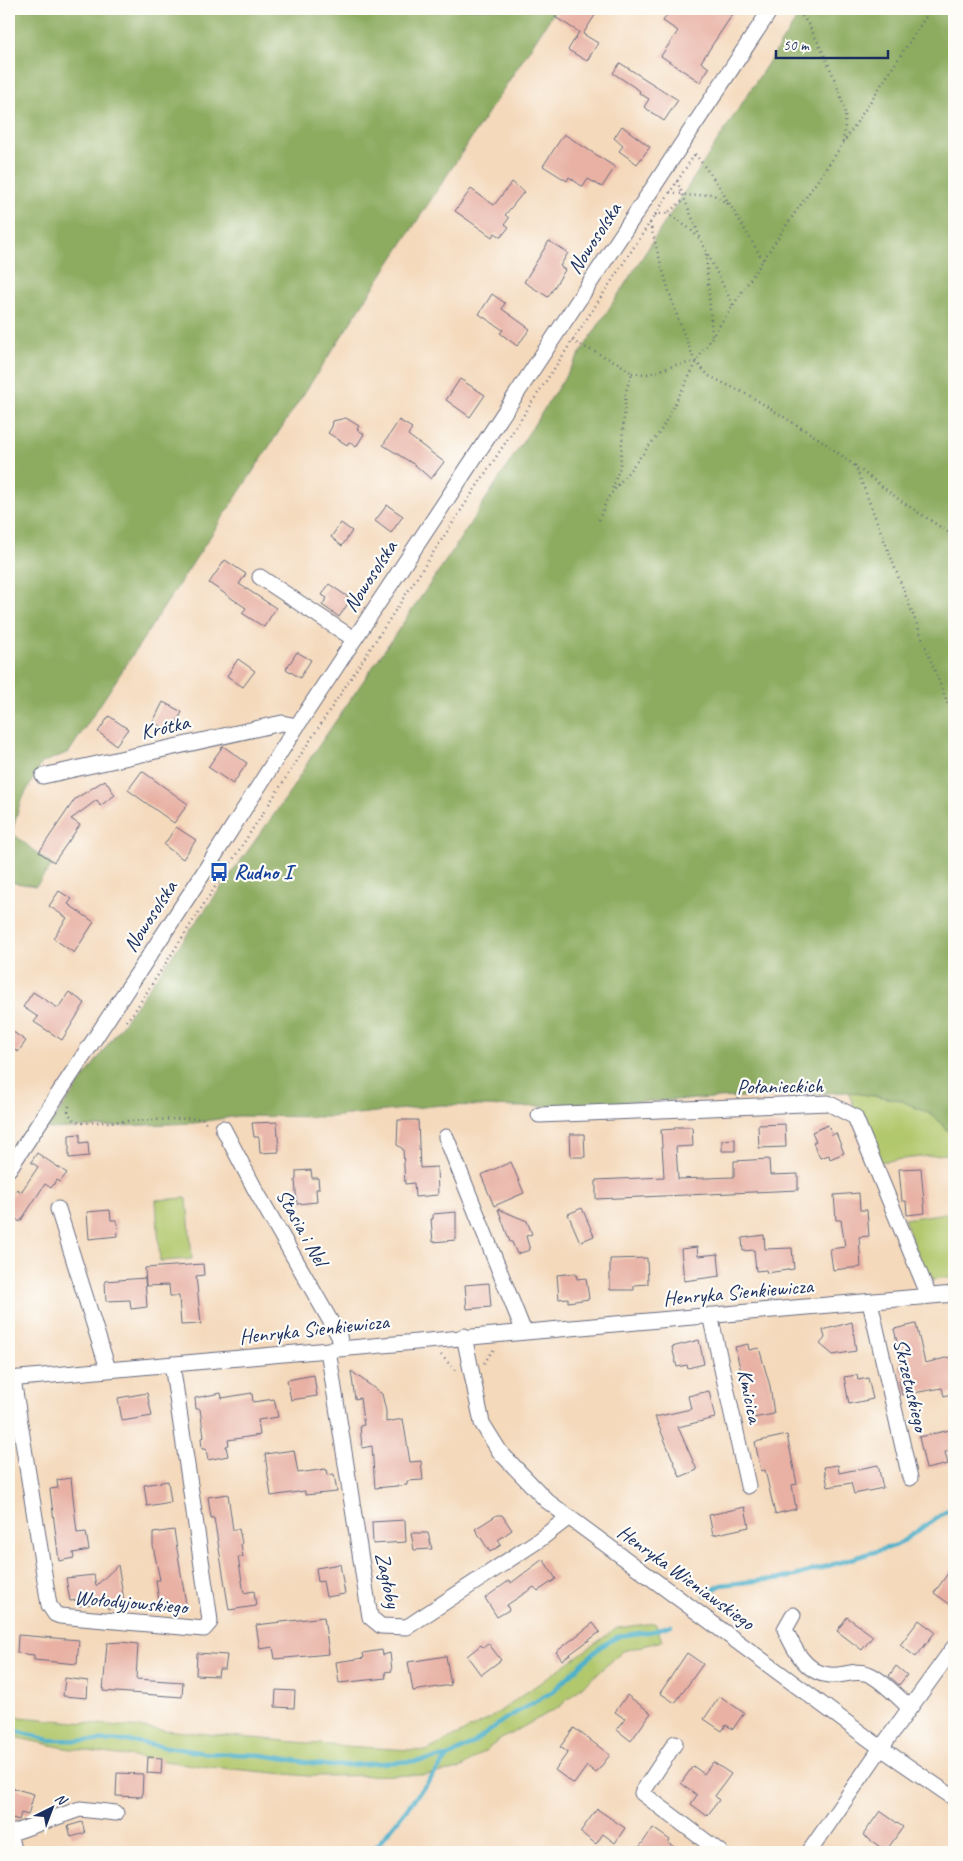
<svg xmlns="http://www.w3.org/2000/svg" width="963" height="1861" viewBox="0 0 963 1861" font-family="Caveat,sans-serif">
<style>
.green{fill:#b2c86d;stroke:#667c66}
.forest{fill:#8dac60;stroke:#546e5f}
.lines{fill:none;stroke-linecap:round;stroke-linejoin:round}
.stream{stroke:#4bb0ca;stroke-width:4.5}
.building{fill:#e8b1a4}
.minor-casing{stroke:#676a7f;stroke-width:17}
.path{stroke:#676a7f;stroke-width:2.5;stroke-dasharray:1 4;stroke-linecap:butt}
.minor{stroke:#fff;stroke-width:15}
.labels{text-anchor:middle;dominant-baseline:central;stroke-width:4.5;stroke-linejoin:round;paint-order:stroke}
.street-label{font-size:21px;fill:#1b2f5e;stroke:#fdfcf7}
.transit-label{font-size:21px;font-weight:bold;fill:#164399;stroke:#fdfcf7;text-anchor:start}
</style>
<rect width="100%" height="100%" fill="#fdfcf7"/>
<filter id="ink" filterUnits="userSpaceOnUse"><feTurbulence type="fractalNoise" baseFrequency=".02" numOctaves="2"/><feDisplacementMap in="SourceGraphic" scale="10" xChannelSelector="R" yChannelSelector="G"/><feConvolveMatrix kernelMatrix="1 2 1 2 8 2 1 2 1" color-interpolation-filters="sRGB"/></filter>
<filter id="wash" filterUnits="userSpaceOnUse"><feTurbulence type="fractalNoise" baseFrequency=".0096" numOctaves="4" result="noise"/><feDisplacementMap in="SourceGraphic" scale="20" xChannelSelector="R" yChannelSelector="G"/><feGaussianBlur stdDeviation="1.12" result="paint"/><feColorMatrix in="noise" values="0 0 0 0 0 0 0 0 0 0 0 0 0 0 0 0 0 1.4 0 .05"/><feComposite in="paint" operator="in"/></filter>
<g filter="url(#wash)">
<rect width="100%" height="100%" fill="#f4d9bb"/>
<path class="green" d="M848 1092 900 1100 932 1115 954 1136V1153L878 1162Z
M187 1198 192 1259 160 1261 156 1200Z
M954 1212V1276L927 1280 904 1219Z
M655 1623 662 1641 623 1651 559 1707 501 1739 460 1769 426 1775 308 1776 210 1767 65 1748 9 1736V1716L329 1745 426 1751 489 1719 617 1628Z"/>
<path class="forest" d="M9 9H556L69 752 42 763 20 803 12 833 52 865 36 886 9 882Z
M803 9H954V1136L932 1115 900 1100 848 1092 522 1107 441 1105 330 1117 238 1116 194 1123 47 1129 288 795 311 757 449 556Z"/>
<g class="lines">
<path class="stream" d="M705 1595 721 1585 792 1577 897 1545 954 1506
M9 1729 49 1740 130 1741 204 1753 262 1755 331 1766 416 1761 448 1757 472 1744 505 1719 552 1692 600 1647 619 1636 654 1631 671 1625
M372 1852 448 1757"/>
</g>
<g id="blocks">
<path class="building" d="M560 9H599L583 34 598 43 587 61 568 50 579 32 555 17Z
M671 9H736L701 62 709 68 700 82 661 56 678 31 663 21Z
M620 63 678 100 664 121 644 107 649 99 639 93 640 91 613 73Z
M622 126 650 147 637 164 619 151 623 146 614 138Z
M564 134 615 167 602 187 588 179 583 187 569 177 567 181 543 166Z
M512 182 524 192 505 215 509 218 505 224 509 227 501 237 495 233 492 237 455 211 471 189 494 205Z
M549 241 568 253 560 266 565 270 548 297 524 282Z
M492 294 505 303 502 309 530 329 517 346 500 333 503 330 479 314Z
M460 379 485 395 470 417 446 400Z
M346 418 359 426 357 429 364 434 356 447 349 442 347 445 328 433 332 427 333 421Z
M399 420 412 428 408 435 444 462 431 479 415 465 383 445Z
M387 505 403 516 391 533 375 521Z
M341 523 352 531 342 546 331 537Z
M225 560 246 574 239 584 276 608 264 627 242 613 246 608 209 583Z
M329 584 351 599 339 617 322 605 327 598 322 595Z
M297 652 311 660 300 678 286 669Z
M238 659 255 671 243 687 227 676Z
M163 702 182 712 172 732 153 722Z
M109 716 128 729 116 745 98 732Z
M223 746 247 763 233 784 208 767Z
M142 771 188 804 174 823 128 790Z
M105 780 115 795 100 806 97 800 71 819 80 825 54 862 39 852 75 799Z
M176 827 196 840 183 859 164 845Z
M59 891 72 899 68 904 94 922 74 953 53 938 67 918 49 906Z
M33 992 58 1008 69 992 85 1003 62 1040 34 1022 38 1017 23 1007Z
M9 1029 26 1041 18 1052 9 1046Z
M398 1120H418L420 1168 437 1167 438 1195 415 1197 414 1183 405 1184 403 1149 397 1145Z
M277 1122 279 1152 260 1153 259 1137H254L252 1123Z
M785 1124 786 1147 759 1148 758 1125Z
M828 1125 832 1135 836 1133 844 1153 830 1159 829 1155 820 1158 813 1143 816 1141 812 1132Z
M675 1127H692L693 1146 676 1147 678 1179 734 1177V1161L769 1159 770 1175 798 1174V1190L596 1199V1180L664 1177 661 1130 675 1129Z
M80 1134V1143L88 1142 89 1156 69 1158V1135Z
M570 1134H584L585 1157H571Z
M735 1139V1151H722V1140Z
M37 1153 67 1173 60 1182 57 1180 51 1188 45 1184 20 1222 9 1214V1201L17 1189 21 1192 38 1167 31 1162Z
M511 1162 524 1193 494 1206 481 1175Z
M921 1168 925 1213 907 1215 906 1201H902L899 1169Z
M311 1170 312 1178H318L319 1189H316L317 1202 297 1204 295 1180 296 1179V1171Z
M859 1193 860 1210H867L869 1236 859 1237 861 1267 833 1270 830 1249 845 1247 841 1220H836L834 1195Z
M582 1208 594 1236 580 1242 568 1214Z
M498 1209 527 1221 532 1234 526 1236 530 1250 517 1254 512 1242H510Z
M110 1210 111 1220H117L118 1236 89 1239 87 1212Z
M456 1212V1240L433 1242 431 1219H433V1214Z
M764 1235 765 1249 792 1248 794 1269 767 1273 766 1270 756 1271 754 1250 743 1251 742 1238Z
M697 1247 698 1256 718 1254 720 1276 684 1281 681 1249Z
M647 1258 648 1284 634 1285V1290H610V1259Z
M203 1264 204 1275 196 1276 201 1324 181 1325 179 1296H170L169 1285 146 1286 145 1268Z
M576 1273 577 1279 586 1278 589 1299 568 1302V1298L559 1299 557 1275Z
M145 1278 147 1307 131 1309 130 1300 106 1301 105 1281Z
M489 1283 491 1307 467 1309 465 1285Z
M852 1322 856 1351 833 1355 820 1344 825 1338 823 1330Z
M916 1324 925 1363 954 1356V1393L944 1396 942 1388 902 1395 899 1381 902 1380 898 1366 901 1365 895 1342H897L894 1329Z
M699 1340 704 1364 688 1368 687 1365 677 1367 672 1347Z
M748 1344 749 1350 759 1348 770 1386 774 1414 753 1418 751 1409H750L735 1347Z
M351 1371 382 1394 386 1411V1422L403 1419 410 1462 421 1461 423 1480 407 1481V1485L375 1488 372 1446 362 1448 360 1426 364 1425 362 1414 360 1398 355 1399Z
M314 1375 317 1396 291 1400 287 1380Z
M857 1375 858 1380 868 1378 873 1399 849 1404 844 1377Z
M709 1391 715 1418 678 1427 697 1470 680 1477 655 1417 691 1409 688 1396Z
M147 1393 152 1416 122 1421 118 1398Z
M221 1393 222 1398 252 1393 253 1402 274 1399 278 1417 258 1420 260 1435 228 1440 229 1445 226 1446 228 1456 208 1460 206 1449H202L201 1438 204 1437 200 1409H196L195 1398Z
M954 1429V1450L945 1452 948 1464 926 1469 919 1437Z
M787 1435 797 1484 792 1485 796 1509 775 1514 765 1470 761 1471 755 1442Z
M294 1450 298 1473 326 1469 327 1475 334 1474 337 1492 305 1495V1491L271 1496 265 1454Z
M838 1465 839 1473 878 1465 883 1488 854 1494 851 1483 828 1487 824 1467Z
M71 1478 77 1533 86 1532 89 1550 73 1553 74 1558 59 1561 50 1489 58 1488 57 1480Z
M168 1481 171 1502 147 1506 144 1485Z
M228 1494 233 1530 239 1529 242 1543 241 1544 243 1557H238L244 1593 254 1591 256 1606 229 1610 214 1518H211L208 1497Z
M745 1507 749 1527 713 1535 709 1515Z
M497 1515H502L512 1530 498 1540 501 1545 490 1552 475 1529Z
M405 1520 406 1542 373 1544 372 1522Z
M174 1530 186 1604 160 1608 156 1580H160L153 1546V1533Z
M411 1533H428L432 1549 414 1550Z
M543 1559 556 1579 538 1591 534 1587 507 1605 509 1610 497 1617 485 1598 510 1580 511 1583Z
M340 1564 345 1594 326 1597 323 1581 318 1582 316 1568Z
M118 1565 125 1606 108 1609 107 1601 79 1606 78 1600 70 1601 66 1578 94 1575 96 1586Z
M954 1565V1607L934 1593Z
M324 1617 329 1654 275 1659 273 1647 260 1649 256 1625Z
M847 1617 873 1636 862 1650 837 1631Z
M919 1620 935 1632 916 1657 900 1645Z
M593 1623 600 1632 562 1660 556 1652Z
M18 1635 79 1640 77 1664 34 1660V1655L17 1653Z
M121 1642 138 1644 136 1679 183 1682 182 1697 103 1691 107 1643Z
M488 1643 501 1660 481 1675 467 1656 481 1645 483 1647Z
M382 1650 383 1655 390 1653 392 1671 385 1672 386 1678 339 1683 336 1662 364 1658 363 1653Z
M197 1653 227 1655 225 1669H219L218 1676 196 1675Z
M687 1653 703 1664 675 1703 660 1693Z
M446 1656 451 1685 413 1691 408 1662Z
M896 1666 907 1675 899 1685 889 1676Z
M65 1678 88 1681 87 1698 63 1696Z
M276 1690 295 1691 294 1708 275 1707Z
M627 1695 651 1713 631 1741 617 1730 625 1719 615 1712Z
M720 1696 744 1713 733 1729 726 1725 722 1731 704 1719Z
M574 1728 610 1755 596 1773 587 1766 574 1784 555 1770 568 1752 560 1747Z
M148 1757 162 1758 161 1774 147 1773Z
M713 1762 731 1774 715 1796 719 1800 707 1816 691 1804 697 1795 681 1783 693 1766 704 1774Z
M117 1773 143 1774 142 1797 116 1796Z
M9 1787 34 1794 28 1815 21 1813 19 1820 9 1817Z
M597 1809 625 1828 615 1843 603 1834 596 1844 580 1832Z
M880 1811 903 1827 886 1851 863 1835Z
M82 1822 85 1833 71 1837 68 1826Z
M653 1828 670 1840 668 1843 682 1852H636Z"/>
</g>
</g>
<g filter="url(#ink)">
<use href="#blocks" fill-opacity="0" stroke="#676a7f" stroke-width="1"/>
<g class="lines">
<g class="minor-casing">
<path id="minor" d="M260 577 354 639
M43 776 282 723 297 726
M539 1115 828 1103 855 1117 929 1296
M223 1128 256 1191 339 1336 341 1348
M446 1137 524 1332
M9 1169 199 880 297 726 771 9
M58 1209 108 1369
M870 1302 910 1478
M710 1315 748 1486
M464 1336 482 1423 500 1452 547 1501 881 1748 954 1798
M328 1350 370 1617 381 1626 407 1627 539 1540 569 1517
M9 1379C324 1348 639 1322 954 1294
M13 1379 49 1605 55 1614 60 1616 204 1629 210 1622 209 1613 172 1364
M793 1615 785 1629C793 1647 805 1673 829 1675 842 1677 854 1669 868 1674 880 1678 900 1699 910 1708
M675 1743 642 1793 720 1852
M9 1834 80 1809 116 1813
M9 1835 14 1852
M809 1852 881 1748 954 1647"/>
</g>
<path class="path" d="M795 9C811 18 843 94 845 114 846 123 844 133 843 142
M785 15 790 9
M695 154 717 183 763 260
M677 181 705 249 733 305
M670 192 693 196 710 194 716 196 728 204
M667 213 690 229 699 238
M655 215 667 213 684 200
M650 223C662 270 675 316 695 361
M706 254 712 335
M572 341 618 363 632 373 626 391 620 467 611 492
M632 373 648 374 676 365 696 362 709 376 750 396 821 440 901 501 954 536
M855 465 954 720
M599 520 607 499 660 432 702 352 781 233 836 154 931 9
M126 1021 134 1012 324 719 695 154
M69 1106 68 1113 73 1119 82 1123 202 1118 208 1126
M441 1355 456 1371
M484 1363 494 1349"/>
<use href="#minor" class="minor"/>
</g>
</g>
<defs>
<g id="bus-bare" transform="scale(1.5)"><path d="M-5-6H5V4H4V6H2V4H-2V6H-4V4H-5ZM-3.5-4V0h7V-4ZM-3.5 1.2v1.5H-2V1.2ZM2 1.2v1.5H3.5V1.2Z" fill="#1a4fb4" stroke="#fdfcf7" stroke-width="2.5" paint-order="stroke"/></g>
</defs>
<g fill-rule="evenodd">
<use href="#bus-bare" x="219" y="872"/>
</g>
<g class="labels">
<g class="street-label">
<text transform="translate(594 238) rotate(-57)">Nowosolska</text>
<text transform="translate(370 576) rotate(-57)">Nowosolska</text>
<text transform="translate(165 727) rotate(-13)">Krótka</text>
<text transform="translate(150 916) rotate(-57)">Nowosolska</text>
<text transform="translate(780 1086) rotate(-1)">Połanieckich</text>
<text transform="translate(302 1227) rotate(61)">Stasia i Nel</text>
<text transform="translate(738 1292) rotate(-5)">Henryka Sienkiewicza</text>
<text transform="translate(314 1329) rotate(-6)">Henryka Sienkiewicza</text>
<text transform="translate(911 1385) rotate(77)">Skrzetuskiego</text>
<text transform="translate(750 1396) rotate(78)">Kmicica</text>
<text transform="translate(686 1577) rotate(36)">Henryka Wieniawskiego</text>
<text transform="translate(388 1580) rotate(78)">Zagłoby</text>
<text transform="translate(131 1602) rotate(5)">Wołodyjowskiego</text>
</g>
<g class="transit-label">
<text x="234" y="872">Rudno I</text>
</g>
</g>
<rect width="963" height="1861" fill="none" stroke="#fdfcf7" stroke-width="30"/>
<g transform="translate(52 1808) rotate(42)" stroke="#fdfcf7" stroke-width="4" paint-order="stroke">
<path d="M0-4L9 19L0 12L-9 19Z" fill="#1b2f5e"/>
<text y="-8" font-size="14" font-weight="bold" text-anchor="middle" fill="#1b2f5e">N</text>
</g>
<path d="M776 50v8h112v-8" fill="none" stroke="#1b2f5e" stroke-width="2.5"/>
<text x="783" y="50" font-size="15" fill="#1b2f5e" stroke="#fdfcf7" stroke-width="4" paint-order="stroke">50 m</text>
</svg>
